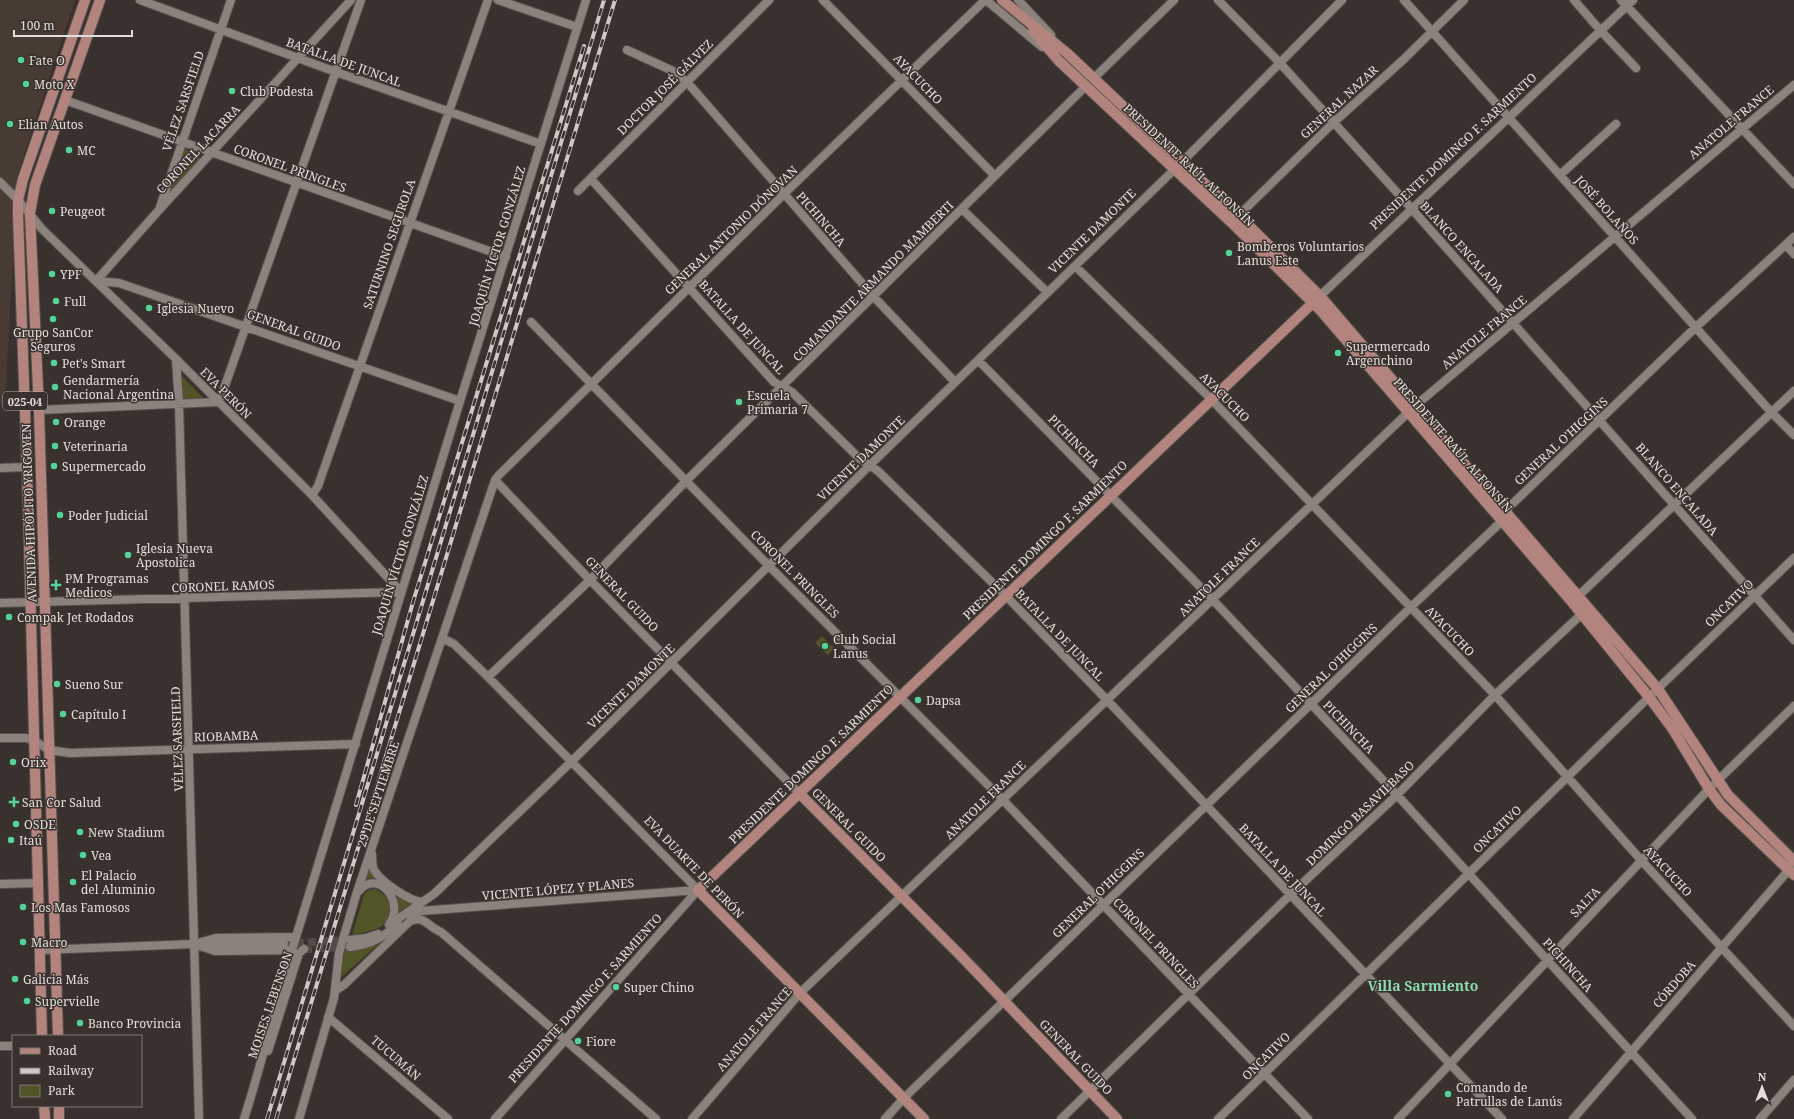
<svg xmlns="http://www.w3.org/2000/svg" width="1794" height="1119" viewBox="0 0 1794 1119" font-family="'Noto Serif',serif">
<style>
.built{fill:#483b34}
.green{fill:#515426}
.lines{fill:none;stroke-linecap:round;stroke-linejoin:round}
.minor-tunnel{stroke:#524b47;stroke-width:8;stroke-dasharray:8 4;stroke-linecap:butt}
.minor-casing{stroke:#57504c;stroke-width:10}
.major-casing{stroke:#57504c;stroke-width:12}
.minor{stroke:#8b827e;stroke-width:8}
.major{stroke:#b3847d;stroke-width:10}
.rail-casing{stroke:#cec9c6;stroke-width:4}
.rail{stroke:#39312d;stroke-width:2.5;stroke-dasharray:8;stroke-linecap:butt}
.poi-dot{fill:#52d397;stroke:#39312d;stroke-width:1.5}
.labels{text-anchor:middle;dominant-baseline:central;stroke-width:3;stroke-linejoin:round;paint-order:stroke}
.shield{fill:#39312d;stroke:#b0aaa7;stroke-width:1}
.shield-label{font-size:11px;font-weight:bold;fill:#e3dedb}
.poi-label{font-size:12px;fill:#e3dedb;stroke:#39312d;text-anchor:start}
.street-label{font-size:12px;fill:#e3dedb;stroke:#39312d}
.quarter-label{font-size:14px;font-weight:bold;fill:#8adaaf;stroke:#39312d}
</style>
<rect width="100%" height="100%" fill="#39312d"/>
<path class="built" d="M0 0H75L18 173 5 403 0 404Z"/>
<path class="green" d="M185 149 198 154 200 159 175 187H172L169 184 181 151Z
M182 376 205 400H182Z
M822 636 834 648 828 655 815 643Z
M370 864 378 876 411 904 400 911 396 915 394 895 365 882Z
M375 889C391 895 397 917 380 927 372 931 361 933 352 935L364 894 369 890Z
M380 943 338 980 345 950H358Z"/>
<g class="lines">
<path class="minor-tunnel" d="M284 944 349 940
M304 949 348 947"/>
<g class="minor-casing">
<path id="minor" d="M140 0 336 72 541 144
M498 0 577 27
M823 0 995 176
M986 0 1042 47
M1018 0 1051 35
M1218 0 1279 62 1411 208 1794 640
M1404 0 1771 412 1794 435
M1574 0 1600 30 1636 68
M1621 0 1794 184
M627 50 673 71 687 82 874 297 955 382
M1094 78 1174 0
M65 100 506 257
M1560 175 1616 124
M591 179 774 382 792 392 860 459 878 471 1006 596 1107 700 1502 1119
M0 182 18 200 42 229 176 359 312 495 401 592
M578 191 769 0
M160 207 231 0
M962 209 1047 292
M1235 219 1333 123 1403 60 1464 0
M1786 245 1794 254
M1075 266 1212 400 1495 695 1641 860 1794 1026
M96 281 119 283 460 401
M96 281 159 210 351 0
M1320 296 1633 0
M531 322 769 566 1003 800 1308 1119
M176 359 179 404 199 1119
M978 360 1213 600 1397 795 1692 1119
M218 402 222 394 361 0
M39 410 218 402
M0 468 27 467
M495 480 590 580 799 793
M312 495 318 486 488 0
M1574 600 1794 391
M0 603 401 592
M442 638 454 644 488 677 698 890
M488 677 590 580 687 480 1086 86
M0 738H26L35 741 49 750 70 753 356 744
M372 854C372 859 372 865 374 870 381 882 409 901 422 902
M0 884 39 883
M358 892C377 867 405 901 390 923
M409 915 420 911 698 890
M389 925 434 894 572 761 870 465 1182 162 1342 0
M350 940 366 938 378 934
M194 944 215 951 292 950
M203 944H284
M350 947C372 944 382 938 398 924
M41 950 194 944 216 938 296 937
M335 991 345 984 409 922C423 913 429 928 441 932L656 1119
M328 1017 448 1119
M0 1046H13
M268 1051 299 953 304 949
M244 1119C262 1063 275 1006 292 950L460 401 586 0
M299 1119 334 998 339 953 357 892 495 480 499 475 784 194 985 0
M495 1119 698 890
M692 1119 800 993 1415 406 1794 85
M885 1119 903 1099 1411 607 1502 521 1505 511 1696 327 1794 237
M1061 1119 1291 894 1397 795 1495 695 1585 611
M1218 1119 1649 697 1794 558
M1398 1119 1709 789 1794 706
M1573 1119 1794 864
M1760 1119 1794 1080"/>
</g>
<g class="major-casing">
<path id="major" d="M1002 0 1068 54 1239 216 1320 296 1658 689 1728 795 1794 861
M1033 31 1059 61 1231 222 1321 311 1572 602 1649 697 1672 728 1709 789 1721 805 1794 875
M799 793 963 958 1117 1119
M42 1036 27 467 18 216V200L23 179 85 0
M58 1036 39 410 30 213 35 185 100 0
M44 1106 45 1119
M59 1106V1119
M924 1119 698 890 1320 296"/>
</g>
<use href="#minor" class="minor"/>
<use href="#major" class="major"/>
<g class="rail-casing">
<path id="rail" d="M356 805 413 602 584 46
M267 1119 604 0
M276 1119 615 0"/>
</g>
<use href="#rail" class="rail"/>
</g>
<g class="poi-dot">
<circle cx="21" cy="60" r="4"/>
<circle cx="26" cy="84" r="4"/>
<circle cx="232" cy="91" r="4"/>
<circle cx="10" cy="124" r="4"/>
<circle cx="69" cy="150" r="4"/>
<circle cx="52" cy="211" r="4"/>
<circle cx="1229" cy="253" r="4"/>
<circle cx="52" cy="274" r="4"/>
<circle cx="56" cy="301" r="4"/>
<circle cx="149" cy="308" r="4"/>
<circle cx="53" cy="319" r="4"/>
<circle cx="1338" cy="353" r="4"/>
<circle cx="54" cy="363" r="4"/>
<circle cx="55" cy="387" r="4"/>
<circle cx="739" cy="402" r="4"/>
<circle cx="56" cy="422" r="4"/>
<circle cx="55" cy="446" r="4"/>
<circle cx="54" cy="466" r="4"/>
<circle cx="60" cy="515" r="4"/>
<circle cx="128" cy="555" r="4"/>
<path d="M54 579h4v4h4v4h-4v4h-4v-4h-4v-4h4z"/>
<circle cx="9" cy="617" r="4"/>
<circle cx="825" cy="646" r="4"/>
<circle cx="57" cy="684" r="4"/>
<circle cx="918" cy="700" r="4"/>
<circle cx="63" cy="714" r="4"/>
<circle cx="13" cy="762" r="4"/>
<path d="M12 796h4v4h4v4h-4v4h-4v-4h-4v-4h4z"/>
<circle cx="16" cy="824" r="4"/>
<circle cx="80" cy="832" r="4"/>
<circle cx="11" cy="840" r="4"/>
<circle cx="83" cy="855" r="4"/>
<circle cx="73" cy="882" r="4"/>
<circle cx="23" cy="907" r="4"/>
<circle cx="23" cy="942" r="4"/>
<circle cx="15" cy="979" r="4"/>
<circle cx="616" cy="987" r="4"/>
<circle cx="27" cy="1001" r="4"/>
<circle cx="80" cy="1023" r="4"/>
<circle cx="578" cy="1041" r="4"/>
<circle cx="1448" cy="1094" r="4"/>
</g>
<g class="labels">
<rect class="shield" x="3" y="392" width="44" height="18" rx="3"/>
<g class="shield-label">
<text x="25" y="401">025-04</text>
</g>
<g class="poi-label">
<text x="29" y="60">Fate O</text>
<text x="34" y="84">Moto X</text>
<text x="240" y="91">Club Podesta</text>
<text x="18" y="124">Elian Autos</text>
<text x="77" y="150">MC</text>
<text x="60" y="211">Peugeot</text>
<text x="1237" y="246">Bomberos Voluntarios<tspan x="1237" dy="14">Lanus Este</tspan></text>
<text x="60" y="274">YPF</text>
<text x="64" y="301">Full</text>
<text x="157" y="308">Iglesia Nuevo</text>
<text x="53" y="332" text-anchor="middle">Grupo SanCor<tspan x="53" dy="14">Seguros</tspan></text>
<text x="1346" y="346">Supermercado<tspan x="1346" dy="14">Argenchino</tspan></text>
<text x="62" y="363">Pet's Smart</text>
<text x="63" y="380">Gendarmería<tspan x="63" dy="14">Nacional Argentina</tspan></text>
<text x="747" y="395">Escuela<tspan x="747" dy="14">Primaria 7</tspan></text>
<text x="64" y="422">Orange</text>
<text x="63" y="446">Veterinaria</text>
<text x="62" y="466">Supermercado</text>
<text x="68" y="515">Poder Judicial</text>
<text x="136" y="548">Iglesia Nueva<tspan x="136" dy="14">Apostolica</tspan></text>
<text x="65" y="578">PM Programas<tspan x="65" dy="14">Medicos</tspan></text>
<text x="17" y="617">Compak Jet Rodados</text>
<text x="833" y="639">Club Social<tspan x="833" dy="14">Lanus</tspan></text>
<text x="65" y="684">Sueno Sur</text>
<text x="926" y="700">Dapsa</text>
<text x="71" y="714">Capítulo I</text>
<text x="21" y="762">Orix</text>
<text x="22" y="802">San Cor Salud</text>
<text x="24" y="824">OSDE</text>
<text x="88" y="832">New Stadium</text>
<text x="19" y="840">Itaú</text>
<text x="91" y="855">Vea</text>
<text x="81" y="875">El Palacio<tspan x="81" dy="14">del Aluminio</tspan></text>
<text x="31" y="907">Los Mas Famosos</text>
<text x="31" y="942">Macro</text>
<text x="23" y="979">Galicia Más</text>
<text x="624" y="987">Super Chino</text>
<text x="35" y="1001">Supervielle</text>
<text x="88" y="1023">Banco Provincia</text>
<text x="586" y="1041">Fiore</text>
<text x="1456" y="1087">Comando de<tspan x="1456" dy="14">Patrullas de Lanús</tspan></text>
</g>
<g class="street-label">
<text transform="translate(344 62) rotate(20)">BATALLA DE JUNCAL</text>
<text transform="translate(918 79) rotate(46)">AYACUCHO</text>
<text transform="translate(665 87) rotate(-45)">DOCTOR JOSÉ GÁLVEZ</text>
<text transform="translate(183 101) rotate(-71)">VÉLEZ SARSFIELD</text>
<text transform="translate(1339 102) rotate(-43)">GENERAL NAZAR</text>
<text transform="translate(1731 122) rotate(-40)">ANATOLE FRANCE</text>
<text transform="translate(198 149) rotate(-47)">CORONEL LACARRA</text>
<text transform="translate(1453 151) rotate(-43)">PRESIDENTE DOMINGO F. SARMIENTO</text>
<text transform="translate(1189 165) rotate(43)">PRESIDENTE RAÚL ALFONSÍN</text>
<text transform="translate(290 168) rotate(20)">CORONEL PRINGLES</text>
<text transform="translate(1607 210) rotate(48)">JOSÉ BOLAÑOS</text>
<text transform="translate(821 219) rotate(49)">PICHINCHA</text>
<text transform="translate(731 230) rotate(-44)">GENERAL ANTONIO DÓNOVAN</text>
<text transform="translate(1092 231) rotate(-44)">VICENTE DAMONTE</text>
<text transform="translate(389 244) rotate(-71)">SATURNINO SEGUROLA</text>
<text transform="translate(497 246) rotate(-73)">JOAQUÍN VÍCTOR GONZÁLEZ</text>
<text transform="translate(1462 247) rotate(48)">BLANCO ENCALADA</text>
<text transform="translate(873 281) rotate(-45)">COMANDANTE ARMANDO MAMBERTI</text>
<text transform="translate(742 327) rotate(48)">BATALLA DE JUNCAL</text>
<text transform="translate(294 330) rotate(20)">GENERAL GUIDO</text>
<text transform="translate(1484 332) rotate(-40)">ANATOLE FRANCE</text>
<text transform="translate(226 393) rotate(45)">EVA PERÓN</text>
<text transform="translate(1225 397) rotate(45)">AYACUCHO</text>
<text transform="translate(1074 441) rotate(46)">PICHINCHA</text>
<text transform="translate(1561 441) rotate(-43)">GENERAL O'HIGGINS</text>
<text transform="translate(1453 445) rotate(49)">PRESIDENTE RAÚL ALFONSÍN</text>
<text transform="translate(861 458) rotate(-44)">VICENTE DAMONTE</text>
<text transform="translate(1677 489) rotate(49)">BLANCO ENCALADA</text>
<text transform="translate(29 513) rotate(-92)">AVENIDA HIPÓLITO YRIGOYEN</text>
<text transform="translate(1045 540) rotate(-44)">PRESIDENTE DOMINGO F. SARMIENTO</text>
<text transform="translate(400 555) rotate(-73)">JOAQUÍN VÍCTOR GONZÁLEZ</text>
<text transform="translate(795 574) rotate(45)">CORONEL PRINGLES</text>
<text transform="translate(1219 577) rotate(-44)">ANATOLE FRANCE</text>
<text transform="translate(223 586) rotate(-2)">CORONEL RAMOS</text>
<text transform="translate(622 594) rotate(46)">GENERAL GUIDO</text>
<text transform="translate(1729 603) rotate(-44)">ONCATIVO</text>
<text transform="translate(1450 631) rotate(46)">AYACUCHO</text>
<text transform="translate(1060 635) rotate(46)">BATALLA DE JUNCAL</text>
<text transform="translate(1331 668) rotate(-44)">GENERAL O'HIGGINS</text>
<text transform="translate(631 686) rotate(-44)">VICENTE DAMONTE</text>
<text transform="translate(1349 727) rotate(46)">PICHINCHA</text>
<text transform="translate(226 736) rotate(-2)">RIOBAMBA</text>
<text transform="translate(177 739) rotate(-92)">VÉLEZ SARSFIELD</text>
<text transform="translate(811 764) rotate(-44)">PRESIDENTE DOMINGO F. SARMIENTO</text>
<text transform="translate(378 794) rotate(-72)">29 DE SEPTIEMBRE</text>
<text transform="translate(985 800) rotate(-44)">ANATOLE FRANCE</text>
<text transform="translate(1360 813) rotate(-44)">DOMINGO BASAVILBASO</text>
<text transform="translate(849 825) rotate(45)">GENERAL GUIDO</text>
<text transform="translate(1497 829) rotate(-44)">ONCATIVO</text>
<text transform="translate(694 867) rotate(46)">EVA DUARTE DE PERÓN</text>
<text transform="translate(1283 870) rotate(47)">BATALLA DE JUNCAL</text>
<text transform="translate(1668 871) rotate(47)">AYACUCHO</text>
<text transform="translate(558 889) rotate(-5)">VICENTE LÓPEZ Y PLANES</text>
<text transform="translate(1098 893) rotate(-44)">GENERAL O'HIGGINS</text>
<text transform="translate(1585 902) rotate(-46)">SALTA</text>
<text transform="translate(1156 943) rotate(47)">CORONEL PRINGLES</text>
<text transform="translate(1568 965) rotate(48)">PICHINCHA</text>
<text transform="translate(1674 984) rotate(-49)">CÓRDOBA</text>
<text transform="translate(585 998) rotate(-48)">PRESIDENTE DOMINGO F. SARMIENTO</text>
<text transform="translate(270 1005) rotate(-71)">MOISES LEBENSON</text>
<text transform="translate(754 1029) rotate(-49)">ANATOLE FRANCE</text>
<text transform="translate(1266 1056) rotate(-45)">ONCATIVO</text>
<text transform="translate(1076 1057) rotate(46)">GENERAL GUIDO</text>
<text transform="translate(396 1058) rotate(41)">TUCUMÁN</text>
</g>
<g class="quarter-label">
<text x="1423" y="985">Villa Sarmiento</text>
</g>
</g>
<rect x="12" y="1035" width="130" height="72" fill="#39312d" stroke="#7d7673"/>
<rect x="20" y="1048" width="20" height="6" fill="#b3847d" stroke="#7d7673"/>
<text x="48" y="1055" font-size="12" fill="#e3dedb">Road</text>
<rect x="20" y="1068" width="20" height="6" fill="#cec9c6" stroke="#7d7673"/>
<text x="48" y="1075" font-size="12" fill="#e3dedb">Railway</text>
<rect x="20" y="1085" width="20" height="12" fill="#515426" stroke="#7d7673"/>
<text x="48" y="1095" font-size="12" fill="#e3dedb">Park</text>
<g transform="translate(1762 1087)" stroke="#39312d" stroke-width="3" paint-order="stroke">
<path d="M0-3L7 15L0 10L-7 15Z" fill="#e3dedb"/>
<text y="-6" font-size="11" font-weight="bold" text-anchor="middle" fill="#e3dedb">N</text>
</g>
<path d="M14 30v6h118v-6" fill="none" stroke="#e3dedb" stroke-width="2"/>
<text x="20" y="30" font-size="12" fill="#e3dedb" stroke="#39312d" stroke-width="3" paint-order="stroke">100 m</text>
</svg>
